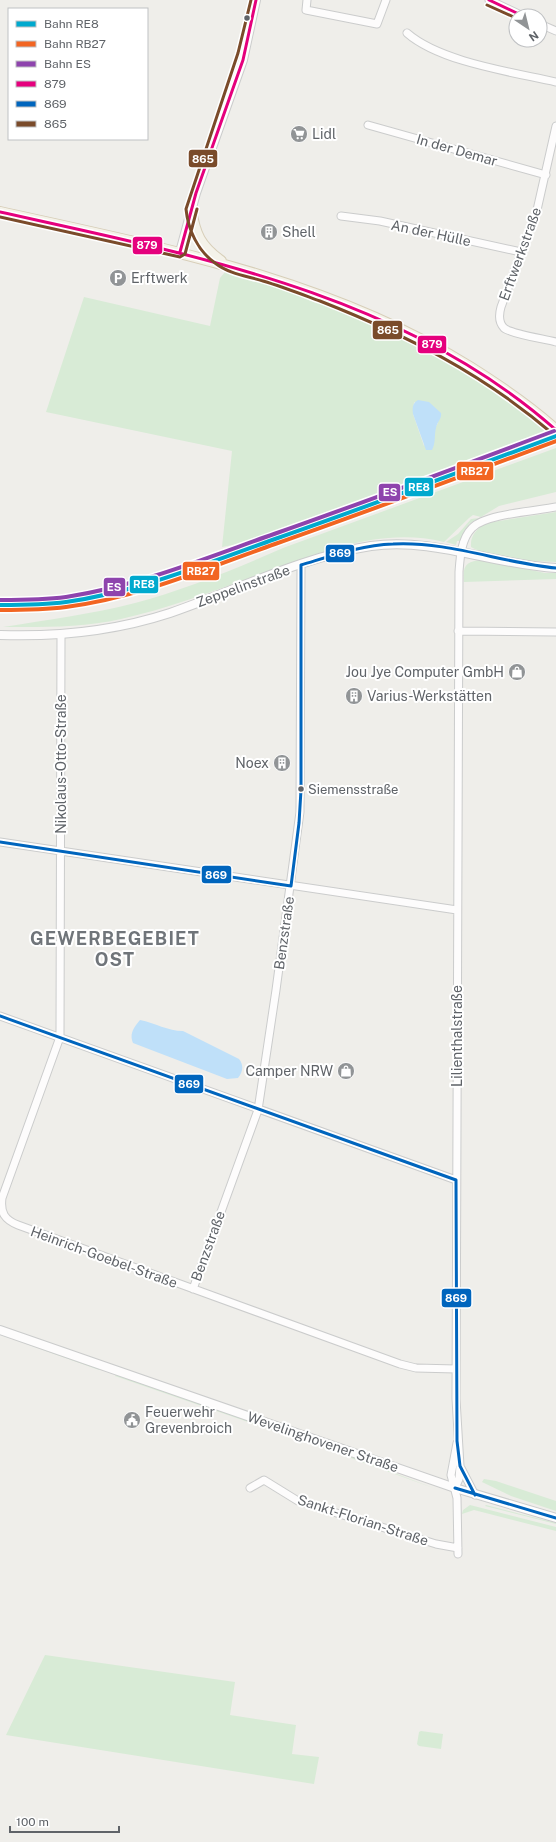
<svg xmlns="http://www.w3.org/2000/svg" width="556" height="1842" viewBox="0 0 556 1842" font-family="'Public Sans',sans-serif">
<style>
.green{fill:#d8ebd6;fill-rule:evenodd}
.water{fill:#bfe0f9}
.lines{fill:none;stroke-linecap:round;stroke-linejoin:round}
.minor-casing{stroke:#cbcccc;stroke-width:9}
.tertiary-casing{stroke:#cbcccc;stroke-width:10}
.primary-casing{stroke:#d7ceb8;stroke-width:12}
.minor{stroke:#fdfcfc;stroke-width:7}
.tertiary{stroke:#fdfcfc;stroke-width:8}
.primary{stroke:#f4f2e9;stroke-width:10}
.bus-1-casing{stroke:#fff;stroke-width:6}
.bus-2-casing{stroke:#fff;stroke-width:6}
.bus-3-casing{stroke:#fff;stroke-width:6}
.bus-1{stroke:#e5007d;stroke-width:3}
.bus-2{stroke:#0065bd;stroke-width:3}
.bus-3{stroke:#7a4b2a;stroke-width:3}
.rail-1-casing{stroke:#fff;stroke-width:7}
.rail-2-casing{stroke:#fff;stroke-width:7}
.rail-3-casing{stroke:#fff;stroke-width:7}
.rail-1{stroke:#00a9ce;stroke-width:4}
.rail-2{stroke:#f26522;stroke-width:4}
.rail-3{stroke:#8e44ad;stroke-width:4}
.bus-dot{fill:#5f6368;stroke:#fff;stroke-width:1.5}
.labels{text-anchor:middle;dominant-baseline:central;stroke-width:4;stroke-linejoin:round;paint-order:stroke}
.bus-label{font-size:13px;fill:#5f6368;stroke:#fff;text-anchor:start}
.poi-label{font-size:14px;fill:#5f6368;stroke:#fff;text-anchor:start}
.street-label{font-size:14px;fill:#5f6368;stroke:#fff}
.district-label{font-size:18px;font-weight:bold;letter-spacing:1px;fill:#70757a;stroke:#fff}
.line-badge{stroke:#fff;stroke-width:1.5}
.badge-label{font-size:11px;text-anchor:middle;font-weight:bold;fill:#fff}
</style>
<rect width="100%" height="100%" fill="#efeeea"/>
<path class="green" d="M225 272 284 289 328 305 363 319 394 339 407 340 450 363 488 387 525 414 549 434 285 535 222 547 232 451 46 412 84 297 210 326 220 278ZM414 402 438 423 424 446 413 414Z
M556 448V492L499 506 481 517 473 515 469 518 444 542C386 528 334 548 279 567 227 586 175 607 121 619 82 628 42 627 3 627 47 620 92 614 135 603 186 589 235 569 283 548Z
M556 512V562C529 561 495 560 471 547 470 535 477 529 486 523Z
M479 518 469 524 460 541H457L456 545 446 542 458 534 471 519Z
M482 560 545 573H556V579L464 582C462 565 467 561 482 560Z
M12 1339 99 1369V1370Z
M116 1374 326 1447 436 1489 326 1449 115 1376Z
M484 1479 496 1481 556 1501V1511L511 1496 482 1482Z
M470 1505 556 1527V1531L474 1510 462 1514 463 1510Z
M486 1505 556 1523V1524L485 1506Z
M45 1655 235 1682 230 1715 296 1725 292 1754 319 1757 314 1784 6 1735Z
M421 1731 443 1734 441 1749 419 1746 417 1744 419 1732Z"/>
<path class="water" d="M418 400 429 402 441 413C442 419 437 422 436 428 434 435 436 443 432 450H426L413 414C412 407 413 403 418 400Z
M140 1020C155 1023 168 1031 183 1031L239 1059C244 1065 243 1072 238 1078L227 1079 133 1043C129 1034 134 1027 140 1020Z"/>
<g class="lines">
<g class="minor-casing">
<path id="minor" d="M307 0 306 10 377 24 386 0
M489 0 523 16
M540 24 556 31
M407 33C440 62 512 72 556 82
M368 125 546 175
M556 126 537 210 501 307C499 314 498 322 504 328 511 334 545 339 556 342
M341 216 380 221 521 252
M458 631 556 632
M61 635 60 1037 2 1198C0 1213 5 1220 18 1225L400 1364 416 1368 456 1369
M0 842 457 910
M0 1016 456 1180
M193 1289 258 1110 276 990 300 812 301 565
M457 1443 451 1475 457 1498 458 1554
M461 1468 475 1495
M250 1488 264 1480 298 1501 436 1544 458 1548
M455 1488 459 1479 460 1466 456 1399 459 572C460 558 461 539 472 528 485 514 536 511 556 507"/>
</g>
<g class="tertiary-casing">
<path id="tertiary" d="M180 252 196 193 243 60 256 0
M0 635C58 637 115 631 170 613 234 591 305 556 371 546 434 537 494 565 556 568
M0 1330 455 1488 556 1518"/>
</g>
<g class="primary-casing">
<path id="primary" d="M191 210C195 234 200 246 221 261
M0 212C162 248 327 279 470 367 500 386 530 406 556 430"/>
</g>
<use href="#minor" class="minor"/>
<use href="#tertiary" class="tertiary"/>
<use href="#primary" class="primary"/>
<g class="bus-1-casing">
<path id="bus-1" d="M489 0 523 16
M0 212C193 255 403 294 556 430
M180 252 196 193 243 60 256 0"/>
</g>
<g class="bus-2-casing">
<path id="bus-2" d="M0 842 291 886 299 823 301 790V565C331 556 361 545 393 544 448 541 502 563 556 568
M0 1016 456 1180 457 1441 460 1466 475 1495
M455 1488 556 1518"/>
</g>
<g class="bus-3-casing">
<path id="bus-3" d="M251 0 238 53 186 209C188 230 198 251 215 263 229 274 247 276 263 281 283 287 301 294 320 301 406 335 482 373 553 434
M487 5 516 18
M0 217 180 257 185 254 197 209"/>
</g>
<use href="#bus-1" class="bus-1"/>
<use href="#bus-2" class="bus-2"/>
<use href="#bus-3" class="bus-3"/>
<g class="rail-1-casing">
<path id="rail-1" d="M0 605C22 605 44 605 66 602 138 592 207 563 275 539 369 506 462 471 556 436"/>
</g>
<g class="rail-2-casing">
<path id="rail-2" d="M0 610C22 610 44 610 66 607 138 598 207 568 275 544 369 511 462 476 556 441"/>
</g>
<g class="rail-3-casing">
<path id="rail-3" d="M0 600C22 600 44 600 66 597 138 586 206 558 274 534 368 501 461 466 554 431"/>
</g>
<use href="#rail-1" class="rail-1"/>
<use href="#rail-2" class="rail-2"/>
<use href="#rail-3" class="rail-3"/>
</g>
<defs>
<g id="supermarket-disc" transform="scale(0.9)"><circle r="9.5" fill="#919496" stroke="#fff"/><path d="M-6-5.5h2.5l.6 2H6L4.5 2H-2.5L-4.4-4H-6ZM-1.5 3.2a1.3 1.3 0 1 0 .1 0ZM3 3.2a1.3 1.3 0 1 0 .1 0Z" fill="#fff"/></g>
<g id="building-disc" transform="scale(0.9)"><circle r="9.5" fill="#919496" stroke="#fff"/><path d="M-4-6H4V6H1V3H-1V6H-4ZM-2.5-4.3h1.7v1.8h-1.7ZM.8-4.3h1.7v1.8H.8ZM-2.5-1h1.7V.8h-1.7ZM.8-1h1.7V.8H.8Z" fill="#fff"/></g>
<g id="parking-disc" transform="scale(0.9)"><circle r="9.5" fill="#919496" stroke="#fff"/><path d="M-3.5-5.5H1a3.5 3.5 0 0 1 0 7H-1V5.5H-3.5ZM-1-3.4V-.6H.8a1.4 1.4 0 0 0 0-2.8Z" fill="#fff"/></g>
<g id="shop-disc" transform="scale(0.9)"><circle r="9.5" fill="#919496" stroke="#fff"/><path d="M-5-2.5h2.3a2.7 3.5 0 0 1 5.4 0H5L5.5 6h-11ZM-1.5-2.5h3a1.5 2.3 0 0 0-3 0Z" fill="#fff"/></g>
<g id="civic-disc" transform="scale(0.9)"><circle r="9.5" fill="#919496" stroke="#fff"/><path d="M-.6-6.5H3V-4.5H.6V-3L4-1V1h2V6H-6V1h2V-1L-.6-3ZM-1.2 2.5V6h2.4V2.5Z" fill="#fff"/></g>
</defs>
<g fill-rule="evenodd">
<use href="#supermarket-disc" x="299" y="134"/>
<use href="#building-disc" x="269" y="232"/>
<use href="#parking-disc" x="118" y="278"/>
<use href="#shop-disc" x="517" y="672"/>
<use href="#building-disc" x="354" y="696"/>
<use href="#building-disc" x="282" y="763"/>
<use href="#shop-disc" x="346" y="1071"/>
<use href="#civic-disc" x="132" y="1420"/>
</g>
<g class="bus-dot">
<circle cx="247" cy="18" r="3.5"/>
<circle cx="301" cy="789" r="3.5"/>
</g>
<g class="labels">
<g class="bus-label">
<text x="308" y="789">Siemensstraße</text>
</g>
<g class="poi-label">
<text x="312" y="134">Lidl</text>
<text x="282" y="232">Shell</text>
<text x="131" y="278">Erftwerk</text>
<text x="504" y="672" text-anchor="end">Jou Jye Computer GmbH</text>
<text x="367" y="696">Varius-Werkstätten</text>
<text x="269" y="763" text-anchor="end">Noex</text>
<text x="333" y="1071" text-anchor="end">Camper NRW</text>
<text x="145" y="1412">Feuerwehr<tspan x="145" dy="16">Grevenbroich</tspan></text>
</g>
<g class="street-label">
<text transform="translate(457 150) rotate(16)">In der Demar</text>
<text transform="translate(431 233) rotate(12)">An der Hülle</text>
<text transform="translate(520 254) rotate(-70)">Erftwerkstraße</text>
<text transform="translate(243 586) rotate(-20)">Zeppelinstraße</text>
<text transform="translate(61 764) rotate(-90)">Nikolaus-Otto-Straße</text>
<text transform="translate(284 933) rotate(-82)">Benzstraße</text>
<text transform="translate(457 1036) rotate(-90)">Lilienthalstraße</text>
<text transform="translate(208 1246) rotate(-70)">Benzstraße</text>
<text transform="translate(104 1257) rotate(20)">Heinrich-Goebel-Straße</text>
<text transform="translate(323 1442) rotate(19)">Wevelinghovener Straße</text>
<text transform="translate(363 1520) rotate(18)">Sankt-Florian-Straße</text>
</g>
<g class="district-label">
<text x="115" y="938">GEWERBEGEBIET<tspan x="115" dy="21">OST</tspan></text>
</g>
</g>
<g class="line-badge">
<rect x="188" y="149" width="30" height="19" rx="4" fill="#7a4b2a"/>
<rect x="132" y="236" width="31" height="19" rx="4" fill="#e5007d"/>
<rect x="372" y="320" width="31" height="20" rx="4" fill="#7a4b2a"/>
<rect x="417" y="335" width="30" height="19" rx="4" fill="#e5007d"/>
<rect x="456" y="461" width="38" height="20" rx="4" fill="#f26522"/>
<rect x="404" y="477" width="30" height="20" rx="4" fill="#00a9ce"/>
<rect x="378" y="483" width="23" height="19" rx="4" fill="#8e44ad"/>
<rect x="325" y="544" width="30" height="19" rx="4" fill="#0065bd"/>
<rect x="182" y="561" width="38" height="20" rx="4" fill="#f26522"/>
<rect x="129" y="575" width="30" height="19" rx="4" fill="#00a9ce"/>
<rect x="103" y="577" width="23" height="20" rx="4" fill="#8e44ad"/>
<rect x="201" y="865" width="31" height="19" rx="4" fill="#0065bd"/>
<rect x="174" y="1074" width="30" height="20" rx="4" fill="#0065bd"/>
<rect x="441" y="1288" width="31" height="20" rx="4" fill="#0065bd"/>
</g>
<g class="badge-label">
<text x="203" y="163">865</text>
<text x="147" y="249">879</text>
<text x="388" y="334">865</text>
<text x="432" y="348">879</text>
<text x="475" y="475">RB27</text>
<text x="419" y="491">RE8</text>
<text x="390" y="496">ES</text>
<text x="340" y="557">869</text>
<text x="201" y="575">RB27</text>
<text x="144" y="588">RE8</text>
<text x="114" y="591">ES</text>
<text x="216" y="879">869</text>
<text x="189" y="1088">869</text>
<text x="456" y="1302">869</text>
</g>
<rect x="8" y="8" width="140" height="132" fill="#ffffff" stroke="#bfc1c3"/>
<rect x="16" y="21" width="20" height="6" fill="#00a9ce" stroke="#bfc1c3"/>
<text x="44" y="28" font-size="12" fill="#5f6368">Bahn RE8</text>
<rect x="16" y="41" width="20" height="6" fill="#f26522" stroke="#bfc1c3"/>
<text x="44" y="48" font-size="12" fill="#5f6368">Bahn RB27</text>
<rect x="16" y="61" width="20" height="6" fill="#8e44ad" stroke="#bfc1c3"/>
<text x="44" y="68" font-size="12" fill="#5f6368">Bahn ES</text>
<rect x="16" y="81" width="20" height="6" fill="#e5007d" stroke="#bfc1c3"/>
<text x="44" y="88" font-size="12" fill="#5f6368">879</text>
<rect x="16" y="101" width="20" height="6" fill="#0065bd" stroke="#bfc1c3"/>
<text x="44" y="108" font-size="12" fill="#5f6368">869</text>
<rect x="16" y="121" width="20" height="6" fill="#7a4b2a" stroke="#bfc1c3"/>
<text x="44" y="128" font-size="12" fill="#5f6368">865</text>
<g transform="translate(528 28) rotate(145)"><circle r="19" fill="#ffffff" stroke="#bfc1c3"/>
<path d="M0-3L7 15L0 10L-7 15Z" fill="#919496"/>
<text y="-6" font-size="11" font-weight="bold" text-anchor="middle" fill="#5f6368">N</text>
</g>
<path d="M10 1826v6h109v-6" fill="none" stroke="#5f6368" stroke-width="2"/>
<text x="16" y="1826" font-size="12" fill="#5f6368" stroke="#ffffff" stroke-width="3" paint-order="stroke">100 m</text>
</svg>
